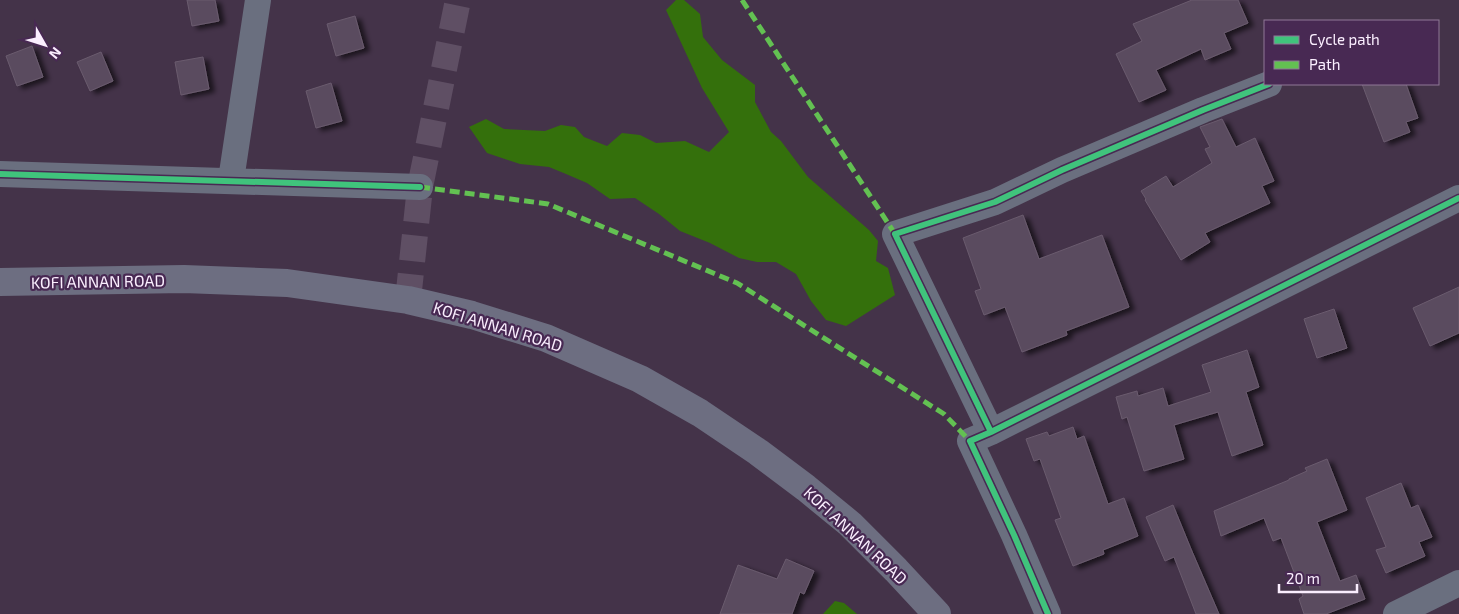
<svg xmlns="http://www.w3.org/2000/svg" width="1459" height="614" viewBox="0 0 1459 614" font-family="'Exo 2',sans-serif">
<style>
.forest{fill:#34700c}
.building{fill:#5a4c5f;stroke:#6a5b6e;filter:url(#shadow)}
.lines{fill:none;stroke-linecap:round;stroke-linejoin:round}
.minor-tunnel{stroke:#5f4f64;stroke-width:26;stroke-dasharray:26 13;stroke-linecap:butt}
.minor{stroke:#6a6f7f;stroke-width:26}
.major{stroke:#6d6e81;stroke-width:28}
.quiet{stroke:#63c152;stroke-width:5;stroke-dasharray:10 5;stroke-linecap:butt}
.cycleway-casing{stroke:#482953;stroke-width:9}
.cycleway{stroke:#40c37c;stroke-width:6}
.labels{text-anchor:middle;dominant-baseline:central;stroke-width:4.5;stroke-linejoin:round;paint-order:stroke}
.street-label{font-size:16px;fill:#faeefe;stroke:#482953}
</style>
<defs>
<filter id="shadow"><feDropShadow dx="5.5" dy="3" stdDeviation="2.5" flood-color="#0009"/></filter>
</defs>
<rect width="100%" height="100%" fill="#443349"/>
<path class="forest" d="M676 0H684L700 14 703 37 722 60 755 85V102L771 132 781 141 808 177 869 230 878 241 876 261 888 268 895 295 846 326 826 320 811 301 796 274 776 262H757L739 258 710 243 680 231 659 214 635 198 610 199 587 183 566 174 549 167 520 164 487 153 469 127 486 119 504 129 545 131 561 125 575 127 584 137 607 146 622 133 640 135 656 143 685 141 709 152 729 132 702 88 666 10Z
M835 601 844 603 857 614H823Z"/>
<path class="building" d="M187 0H215L219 21 192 26Z
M1192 0H1238L1248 23 1224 33 1231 49 1205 60 1201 49 1156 70 1166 90 1139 102 1116 54 1142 41 1133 24Z
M355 16 364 48 336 56 327 24Z
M32 46 43 77 17 86 6 56Z
M101 52 113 81 90 91 77 62Z
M203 57 209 89 181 95 175 62Z
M331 83 342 121 316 128 306 91Z
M1362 84H1406L1418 118 1406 122 1410 132 1384 142Z
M1222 119 1236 147 1255 138 1274 181 1262 186 1270 203 1205 233 1210 242 1181 260 1145 200 1146 199 1141 191 1166 176 1173 187 1212 163 1205 149 1210 147 1200 127Z
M1023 215 1039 259 1102 235 1129 307 1066 331 1067 335 1022 352 1005 307 984 315 975 291 981 289 963 238Z
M1459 287V333L1430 346 1413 308Z
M1334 309 1347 348 1317 358 1304 319Z
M1247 350 1259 387 1246 392 1263 445 1232 456 1218 412 1174 425 1184 459 1144 471 1127 417 1122 419 1116 397 1137 391 1138 396 1163 388 1168 406 1211 392 1202 365Z
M1073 427 1077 439 1084 436 1108 504 1124 498 1138 536 1103 550 1104 554 1073 566 1055 520 1061 518 1040 459 1034 461 1026 439 1047 432 1049 436Z
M1327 459 1347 510 1317 522 1340 581 1356 575 1365 599 1326 614H1304L1299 599 1303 596 1281 538 1273 541 1264 518 1221 536 1214 511 1289 480V479L1307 471 1305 468Z
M1401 483 1411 508 1418 505 1432 537 1419 542 1425 556 1386 573 1376 550 1386 547 1366 498Z
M1173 505 1191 549 1219 614H1196L1174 557 1165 561 1146 517Z
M786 559 814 571 804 594 800 592 792 614H720L738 565 777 579Z"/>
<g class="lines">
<path class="minor-tunnel" d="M408 300 420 187 458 0"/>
<path class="minor" d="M0 174 420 187
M231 180 258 0
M991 432 895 234 995 202 1062 170 1203 110 1269 84
M1048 614 1014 535 970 441 991 432 1459 198
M1396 614 1459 583"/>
<path class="major" d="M0 282 184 279 287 283 408 300 472 315 546 338 640 379 700 413 758 452 806 488 850 524 896 570 937 614"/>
<path class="quiet" d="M742 0 895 234
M420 187 548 204 737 283 944 414 970 441"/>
<g class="cycleway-casing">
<path id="cycleway" d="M0 174 420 187
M991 432 895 234 995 202 1062 170 1203 110 1269 84
M1048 614 1014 535 970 441 991 432 1459 198"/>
</g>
<use href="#cycleway" class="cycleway"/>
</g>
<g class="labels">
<g class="street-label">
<text transform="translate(98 281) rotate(-1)">KOFI ANNAN ROAD</text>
<text transform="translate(498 326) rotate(17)">KOFI ANNAN ROAD</text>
<text transform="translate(856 535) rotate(43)">KOFI ANNAN ROAD</text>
</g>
</g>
<rect x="1264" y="20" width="175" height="65" fill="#482953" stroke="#8f7897"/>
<rect x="1274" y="36" width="25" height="8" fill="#40c37c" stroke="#8f7897"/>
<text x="1309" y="45" font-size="15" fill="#faeefe">Cycle path</text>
<rect x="1274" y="61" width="25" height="8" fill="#63c152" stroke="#8f7897"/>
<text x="1309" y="70" font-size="15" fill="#faeefe">Path</text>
<g transform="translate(45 45) rotate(129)" stroke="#482953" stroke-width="4" paint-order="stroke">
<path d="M0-4L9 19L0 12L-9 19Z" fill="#faeefe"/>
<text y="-8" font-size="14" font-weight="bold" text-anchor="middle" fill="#faeefe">N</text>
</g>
<path d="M1279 584v8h78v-8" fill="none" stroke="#faeefe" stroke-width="2.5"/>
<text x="1286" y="584" font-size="15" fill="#faeefe" stroke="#482953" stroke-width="4" paint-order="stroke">20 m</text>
</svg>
